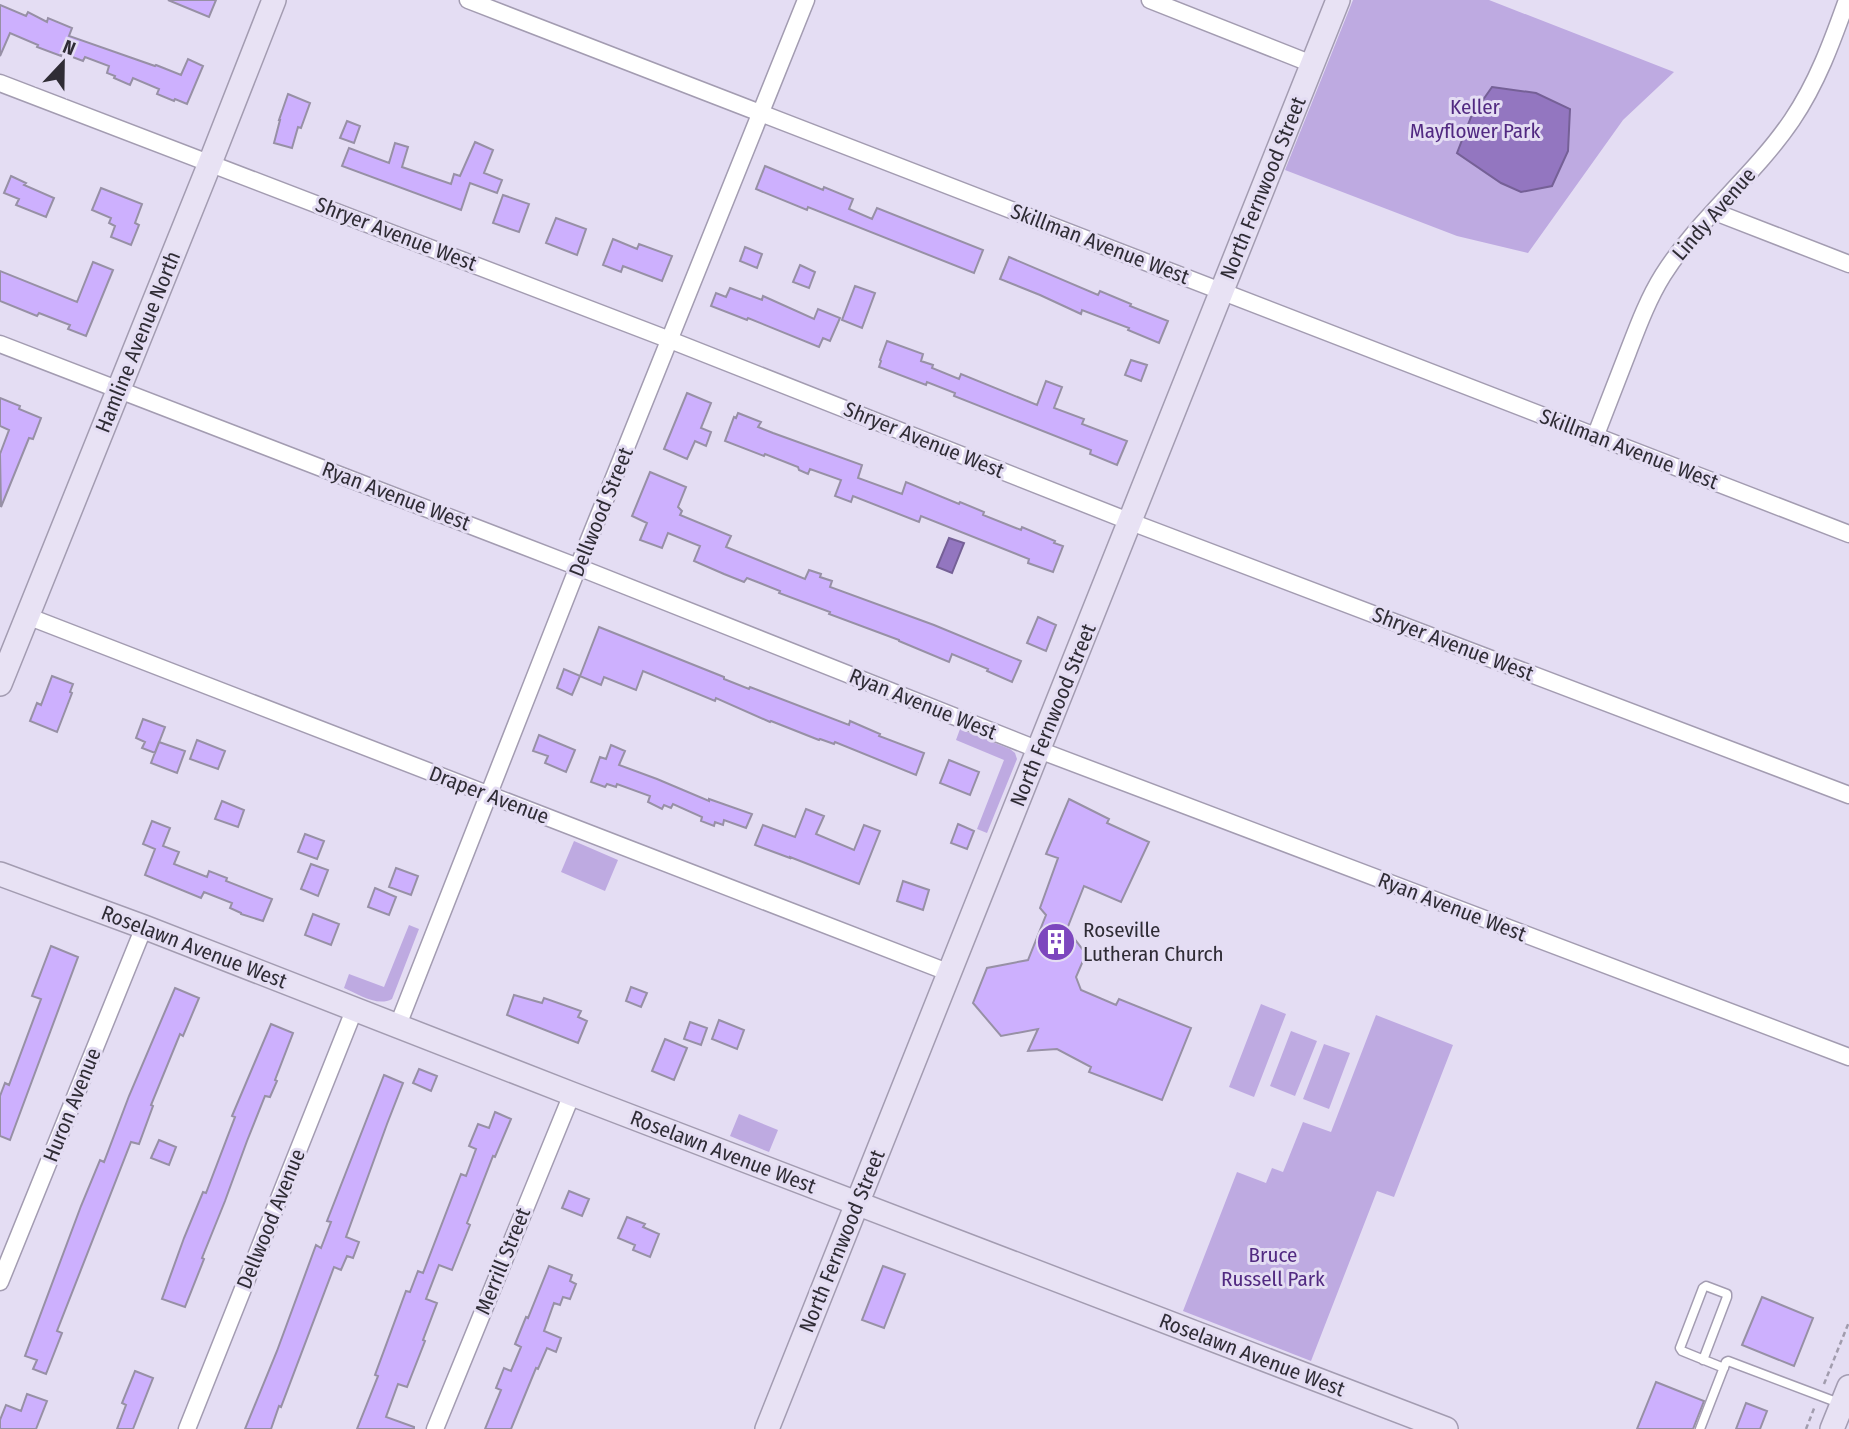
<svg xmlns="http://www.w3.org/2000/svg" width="1849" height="1429" viewBox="0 0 1849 1429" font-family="'Fira Sans Condensed',sans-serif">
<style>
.green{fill:#beaae1}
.water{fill:#9376c0;stroke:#756096;stroke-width:2}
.building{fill:#cdb0fe;stroke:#9790a5;stroke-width:2}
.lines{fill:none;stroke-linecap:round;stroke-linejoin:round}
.lane-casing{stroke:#a39cb1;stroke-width:11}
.street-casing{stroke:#a39cb1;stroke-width:19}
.secondary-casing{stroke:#a39cb1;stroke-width:26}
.path{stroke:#a19cad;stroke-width:2.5;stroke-dasharray:5 3.5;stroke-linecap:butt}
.lane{stroke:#fff;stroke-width:8}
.street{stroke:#fff;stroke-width:16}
.secondary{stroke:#e8e2f4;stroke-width:23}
.labels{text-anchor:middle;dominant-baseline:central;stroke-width:6;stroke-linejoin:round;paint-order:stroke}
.park-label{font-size:21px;fill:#512981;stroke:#e4ddf3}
.street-label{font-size:21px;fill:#2f2c35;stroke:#e4ddf3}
.poi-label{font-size:21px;fill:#2f2c35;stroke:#e4ddf3;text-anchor:start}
</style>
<rect width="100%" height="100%" fill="#e4ddf3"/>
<path class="green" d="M1353 0H1489L1674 72 1623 120 1528 253 1457 236 1285 170Z
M960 729 1010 749 1015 753 1017 759 987 833 977 829 1004 760 956 740Z
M574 841 618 860 605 891 561 872Z
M409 925 419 929 392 999C377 1007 358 994 344 988L349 974 384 987Z
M1261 1004 1286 1014 1254 1097 1229 1087Z
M1376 1015 1453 1045 1394 1197 1377 1191 1311 1361 1183 1311 1237 1172 1266 1183 1272 1168 1283 1172 1303 1122 1331 1132Z
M1291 1031 1317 1041 1295 1096 1270 1086Z
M1324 1044 1350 1053 1329 1109 1303 1099Z
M739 1114 778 1130 769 1152 730 1136Z"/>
<path class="water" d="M1492 87 1536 93 1570 109 1568 151 1552 186 1521 192 1501 183 1457 153 1471 117Z
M949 538 964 543 952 573 937 567Z"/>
<path class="building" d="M168 0H216L209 17Z
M0 5 26 16 28 12 47 22 48 18 72 28 69 36 155 66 156 65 181 75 188 59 203 66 187 104 175 99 174 101 157 94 159 89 133 78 130 85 114 78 115 76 107 73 109 66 85 57 83 61 62 53 61 56 37 47 38 45 10 33 0 56Z
M288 94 310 103 301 128 298 127 292 148 274 143 280 120H279Z
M347 121 360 126 354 143 340 138Z
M475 142 493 150 484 173 502 180 497 193 470 183 461 210 342 166 349 148 389 163 395 143 408 147 402 167 451 184 454 174 460 176Z
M765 166 823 190 824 187 853 199 849 209 872 219 877 208 983 250 974 273 808 207 807 210 756 189Z
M11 176 26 183 24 185 54 198 46 217 16 205 19 199 4 193Z
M101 188 142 204 135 223 139 225 131 245 111 237 115 226 109 223 111 218 92 210Z
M503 195 529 204 519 232 493 223Z
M556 218 586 229 577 255 546 243Z
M613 239 637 249 639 244 672 256 662 281 623 266 621 272 603 265Z
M745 247 762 254 757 268 740 261Z
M1009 257 1098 295 1100 291 1131 304 1130 306 1168 321 1159 343 1128 330 1129 328 1082 310 1081 314 1040 295 1000 279Z
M93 262 113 270 86 336 68 329 70 325 39 313 37 316 0 301V271L77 302Z
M800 265 815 272 809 288 793 282Z
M855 286 875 293 862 328 842 320Z
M730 288 762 300 763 296 814 319 818 309 840 318 830 341 823 338 819 347 748 318 747 320 711 306 716 293 726 297Z
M887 341 923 354 921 361 933 365 932 368 959 379 961 374 1037 405 1046 381 1062 387 1054 408 1084 419 1082 424 1127 441 1117 465 1090 454 1091 450 954 396 955 393 927 382 926 385 879 367 881 361 880 360Z
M1131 360 1147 365 1141 381 1125 375Z
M687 393 711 403 701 428 711 432 706 446 695 441 687 459 664 449Z
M0 398 20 406 19 409 41 418 33 439 29 438 1 507 0 454 9 430 0 426Z
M738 413 761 422 758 427 773 433 862 465 858 478 902 494 906 482 959 504 960 502 984 512 983 515 1021 530 1022 527 1055 541 1054 543 1063 546 1053 572 1028 563 1029 559 921 516 919 522 853 496 851 502 835 496 841 480 810 469 808 474 799 470 798 467 765 454 764 456 725 441 734 417 736 418Z
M650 472 686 487 678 507 682 511 680 515 731 536 726 547 805 579 809 570 821 574 820 577 832 581 830 587 934 625 1021 661 1012 682 987 671 988 669 952 654 949 662 899 641V640L829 614 830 612 779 593 780 591 747 578 744 582 724 574 694 561 700 546 668 533 662 548 640 540 647 523 632 516Z
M1038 617 1056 625 1046 651 1027 643Z
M599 627 724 677V679L749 689 750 687 849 725 850 721 880 734 879 736 924 753 916 775 835 742 834 744 820 739 819 740 771 721 770 722 716 698 715 701 643 671 636 690 604 677 601 685 580 676 572 695 557 688 564 669 580 676Z
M52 676 73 684 70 692 72 693 57 732 30 721 37 703 41 705Z
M143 719 165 727 155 753 142 748 145 742 136 738Z
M539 735 575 750 566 772 545 763 548 756 533 751Z
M197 740 225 751 218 769 190 759Z
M159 742 185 751 177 773 151 763Z
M611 745 625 751 619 765 657 779 709 801V799L752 814 746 828 724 820 723 825 715 822 714 826 701 821 702 817 673 804 671 808 664 805 662 809 648 802 650 796 617 784 616 787 607 784 605 787 591 782 600 757 606 759Z
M949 760 979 772 970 795 940 783Z
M1069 799 1109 819 1107 823 1149 842 1121 902 1084 886 1067 929 1086 954 1076 977 1081 990 1116 1005 1119 999 1191 1028 1162 1100 1089 1072 1091 1067 1057 1049 1028 1051 1038 1029 1001 1036 973 1003 987 968 1028 960 1046 915 1040 908 1058 858 1046 854Z
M222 801 244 810 238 827 215 819Z
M806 809 824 816 816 834 854 850 864 825 880 831 859 884 790 857V858L755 845 763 825 795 837Z
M152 821 170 828 163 846 179 852 174 864 207 877 209 871 227 878 226 881 272 899 263 921 241 914V913L230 908 232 903 204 892 201 898 145 875 155 849 143 844Z
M958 824 974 831 967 849 951 843Z
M305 834 324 841 317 859 298 852Z
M311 864 328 870 318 896 301 889Z
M396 868 418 876 411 895 389 887Z
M903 881 929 890 923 910 897 901Z
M375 888 396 897 389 915 368 907Z
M313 914 339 924 331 945 305 935Z
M51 946 78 957 10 1140 0 1136V1096L5 1083 9 1085 41 999 32 996Z
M631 987 647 993 641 1007 626 1001Z
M175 988 199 998 183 1036 180 1034 151 1105 153 1106 139 1144 131 1142 57 1331 62 1333 46 1374 33 1369 37 1360 25 1356 81 1206 100 1160 104 1162 129 1096Z
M514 995 542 1003 544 998 581 1011 578 1017 587 1021 578 1043 507 1015Z
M719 1020 744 1030 737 1049 712 1039Z
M690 1022 707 1028 701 1045 684 1039Z
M271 1024 293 1033 275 1080 277 1081 270 1097 265 1096 247 1141 225 1201 202 1258 204 1259 185 1307 162 1299 184 1238 203 1192 206 1193 235 1117 232 1116Z
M665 1039 687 1048 674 1080 652 1071Z
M419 1069 437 1076 431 1091 413 1083Z
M384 1075 403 1083 387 1124 346 1237 359 1242 353 1258 347 1256 341 1270 334 1267 281 1407 279 1406 271 1429H245L277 1351 316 1245 321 1248 331 1222 327 1221Z
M495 1112 511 1119 495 1157 493 1156 467 1223 470 1225 452 1270 439 1265 426 1299 437 1303 423 1340 425 1341 407 1387 398 1384 386 1417 414 1427V1429H357L378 1376 375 1375 406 1291 410 1292 418 1271 423 1273 461 1174 466 1176 476 1149 469 1146 478 1124 489 1128Z
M159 1140 176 1147 169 1165 151 1158Z
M569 1191 589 1199 582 1216 562 1208Z
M627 1217 645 1224 643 1227 659 1234 650 1257 633 1250 635 1245 618 1238Z
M549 1266 572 1275 570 1281 576 1284 570 1299 563 1297 560 1305 554 1303 544 1331 561 1338 556 1352 547 1348 538 1369 536 1368 511 1429H485L501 1390 496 1388 504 1368 511 1371 521 1347 515 1344 526 1317 528 1318Z
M883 1266 905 1274 884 1328 862 1320Z
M1762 1297 1813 1318 1794 1366 1742 1345Z
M135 1371 153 1378 133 1429H117L126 1405 122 1403Z
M1656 1382 1704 1401 1693 1429H1637Z
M27 1394 47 1401 36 1429H0V1420L6 1405 21 1411Z
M1746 1403 1767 1411 1760 1429H1736Z"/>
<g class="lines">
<g class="lane-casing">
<path id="lane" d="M1703 1360 1727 1297V1294L1706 1286 1703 1288 1680 1348 1682 1351 1724 1368
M1700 1429 1726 1362 1728 1361 1839 1403"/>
</g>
<g class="street-casing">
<path id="street" d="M468 0 1849 534
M1150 0 1312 64
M0 83 670 340 1131 522 1849 795
M1715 212 1849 264
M0 344 578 567 1039 750 1849 1057
M1595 437C1606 408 1617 380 1628 352 1638 326 1648 299 1663 275 1699 218 1754 176 1792 120 1817 83 1832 42 1847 0
M27 616 950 973
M398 1025 578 567 806 0
M0 1282 144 927
M187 1429 355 1008
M435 1429 572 1094"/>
</g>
<g class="secondary-casing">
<path id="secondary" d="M0 684 210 163 274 0
M0 874 144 927 572 1094 1446 1429
M767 1429 1338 0
M1832 1429 1849 1387"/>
</g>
<path class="path" d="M1824 1384 1849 1322
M1806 1429 1815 1406"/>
<use href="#lane" class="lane"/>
<use href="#street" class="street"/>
<use href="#secondary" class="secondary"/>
</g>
<defs>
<g id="building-disc" transform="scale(2.0125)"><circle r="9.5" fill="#7d47be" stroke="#e4ddf3"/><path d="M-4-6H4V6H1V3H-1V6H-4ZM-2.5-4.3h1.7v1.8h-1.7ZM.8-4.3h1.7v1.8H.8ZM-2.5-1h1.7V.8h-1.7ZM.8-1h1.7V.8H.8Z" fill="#fff"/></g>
</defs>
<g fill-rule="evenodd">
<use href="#building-disc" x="1056" y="942"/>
</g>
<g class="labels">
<g class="park-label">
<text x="1475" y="107">Keller<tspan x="1475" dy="24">Mayflower Park</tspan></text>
<text x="1273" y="1255">Bruce<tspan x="1273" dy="24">Russell Park</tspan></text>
</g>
<g class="street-label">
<text transform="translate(1263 188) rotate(-68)">North Fernwood Street</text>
<text transform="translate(1714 214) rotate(-49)">Lindy Avenue</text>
<text transform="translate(396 234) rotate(21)">Shryer Avenue West</text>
<text transform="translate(1100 244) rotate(21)">Skillman Avenue West</text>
<text transform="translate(138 342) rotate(-68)">Hamline Avenue North</text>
<text transform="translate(924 440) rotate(22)">Shryer Avenue West</text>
<text transform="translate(1629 449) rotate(21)">Skillman Avenue West</text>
<text transform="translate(396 496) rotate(21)">Ryan Avenue West</text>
<text transform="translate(601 512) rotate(-68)">Dellwood Street</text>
<text transform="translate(1453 644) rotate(21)">Shryer Avenue West</text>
<text transform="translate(923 704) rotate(22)">Ryan Avenue West</text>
<text transform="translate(1053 715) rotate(-68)">North Fernwood Street</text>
<text transform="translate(489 795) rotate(21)">Draper Avenue</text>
<text transform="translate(1452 907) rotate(21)">Ryan Avenue West</text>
<text transform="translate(194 947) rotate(21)">Roselawn Avenue West</text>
<text transform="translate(72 1105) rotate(-68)">Huron Avenue</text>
<text transform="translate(723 1152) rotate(21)">Roselawn Avenue West</text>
<text transform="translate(271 1219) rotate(-68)">Dellwood Avenue</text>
<text transform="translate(842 1241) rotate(-68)">North Fernwood Street</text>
<text transform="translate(503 1261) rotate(-68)">Merrill Street</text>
<text transform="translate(1252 1355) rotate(21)">Roselawn Avenue West</text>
</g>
<g class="poi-label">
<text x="1083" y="930">Roseville<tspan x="1083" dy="24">Lutheran Church</tspan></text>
</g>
</g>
<g transform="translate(63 63) rotate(22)" stroke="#e4ddf3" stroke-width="5" paint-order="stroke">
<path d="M0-5L12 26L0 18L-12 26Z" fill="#2f2c35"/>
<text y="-10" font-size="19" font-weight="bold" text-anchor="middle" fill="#2f2c35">N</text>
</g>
</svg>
